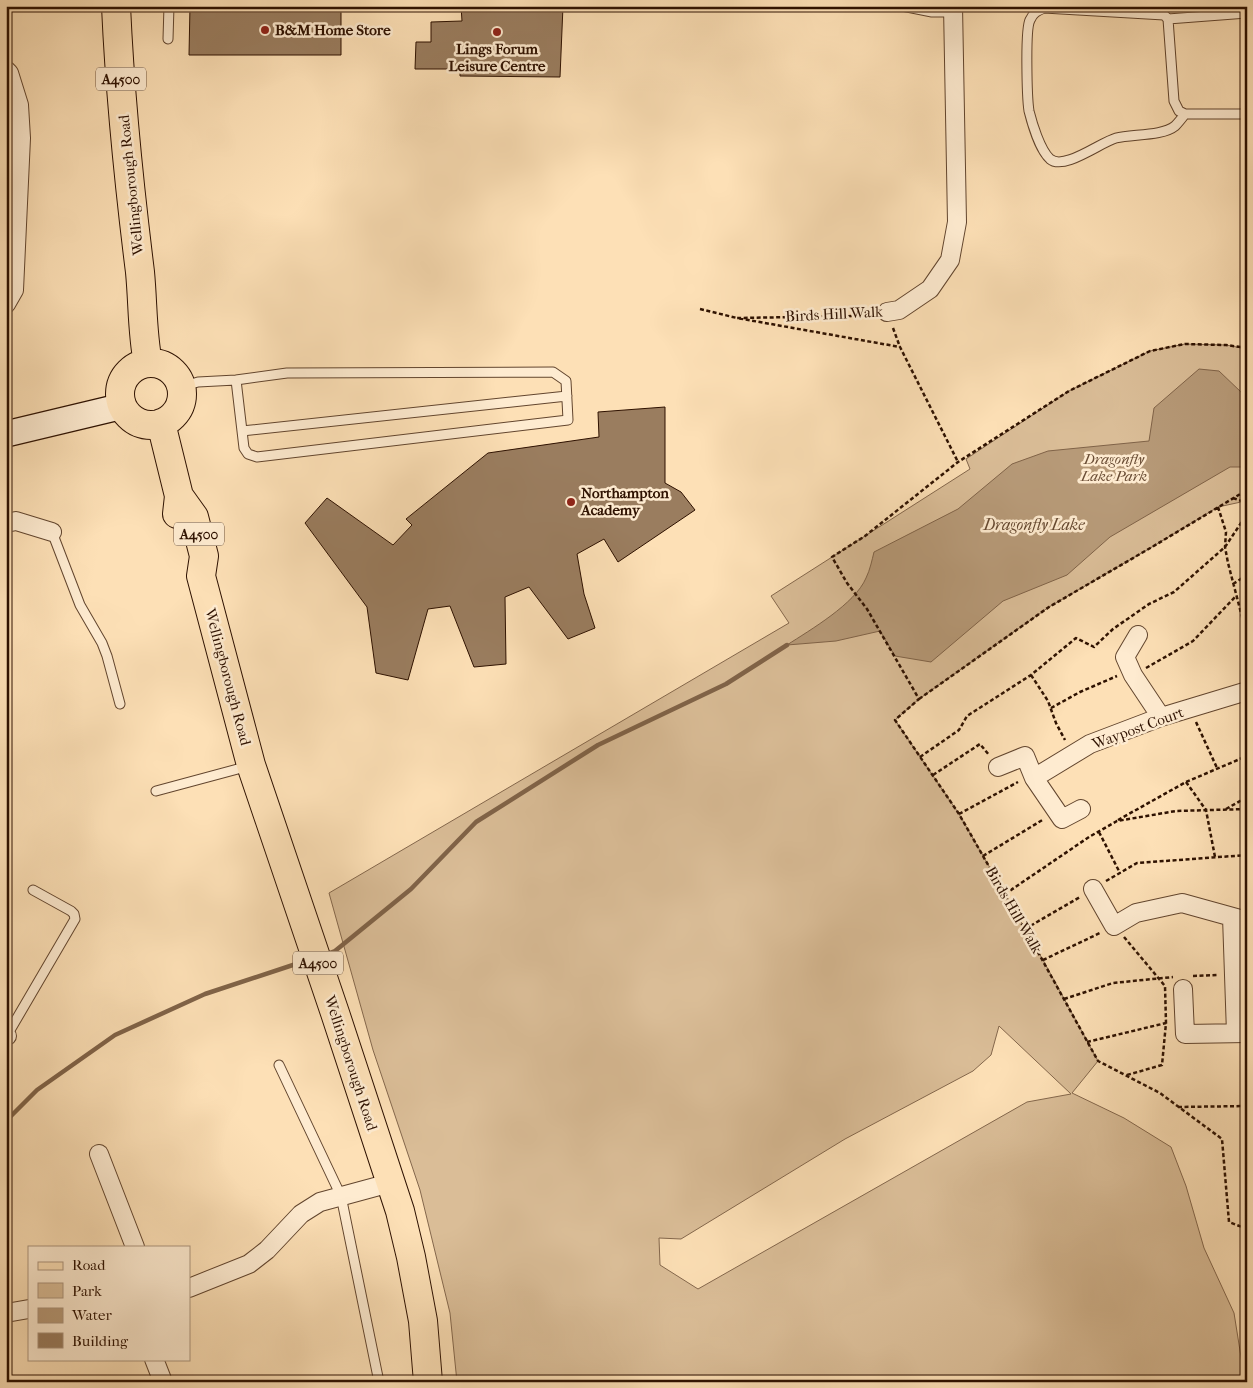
<svg xmlns="http://www.w3.org/2000/svg" width="1253" height="1388" viewBox="0 0 1253 1388" font-family="'IM FELL French Canon',serif">
<style>
.green{fill:#dabd97;stroke:#84674c;fill-rule:evenodd}
.water{fill:#b79a78;stroke:#806348}
.lines{fill:none;stroke-linecap:round;stroke-linejoin:round}
.stream{stroke:#806348;stroke-width:4.5}
.building{fill:#9a7d5f;stroke:#2e1100}
.lane-casing{stroke:#62452e;stroke-width:11}
.street-casing{stroke:#62452e;stroke-width:20}
.secondary-casing{stroke:#2e1100;stroke-width:28}
.primary-casing{stroke:#2e1100;stroke-width:30}
.path{stroke:#2e1100;stroke-width:2.5;stroke-dasharray:4 2.5;stroke-linecap:butt}
.lane{stroke:#feebd0;stroke-width:9}
.street{stroke:#feebd0;stroke-width:18}
.secondary{stroke:#feebd0;stroke-width:25}
.primary{stroke:#fde0b6;stroke-width:28}
.poi-dot{fill:#8f2418;stroke:#feebd0;stroke-width:2}
.labels{text-anchor:middle;dominant-baseline:central;stroke-width:5;stroke-linejoin:round;paint-order:stroke}
.shield{fill:#feebd0;stroke:#6c523e;stroke-width:1}
.shield-label{font-size:14px;font-weight:bold;fill:#2e1100}
.poi-label{font-size:15px;font-weight:bold;fill:#2e1100;stroke:#feebd0;text-anchor:start}
.street-label{font-size:15px;fill:#2e1100;stroke:#feebd0}
.park-label{font-size:15px;font-style:italic;fill:#6a4d35;stroke:#feebd0}
.water-label{font-size:16px;font-style:italic;fill:#654830;stroke:#feebd0}
</style>
<rect width="100%" height="100%" fill="#fde0b6"/>
<filter id="stains"><feTurbulence type="fractalNoise" baseFrequency=".004" numOctaves="4"/><feColorMatrix values="0 0 0 0 .2 0 0 0 0 .09 0 0 0 0 .02 0 0 0 .5 -.17"/></filter>
<radialGradient id="worn" r=".72"><stop offset=".6" stop-color="#630" stop-opacity="0"/><stop offset="1" stop-color="#630" stop-opacity=".3"/></radialGradient>
<path class="green" d="M1185 344 1226 345 1247 349V495L1241 502 1218 507 1152 547 1049 607 919 699 895 720 959 814 1043 960 1098 1061 1072 1093 1124 1118 1171 1147 1186 1186 1204 1248 1234 1313 1245 1382H457L450 1313 420 1190 373 1050 329 893 789 623 771 596 970 469 966 459 1069 391 1150 351ZM999 1026 1071 1094 1027 1102 698 1289 660 1265 659 1238 681 1239 845 1139 973 1071 991 1055Z"/>
<path class="water" d="M1199 369 1219 371 1241 392 1247 404V467H1230L1110 537 1067 575 1003 601 931 662 895 656 880 631 836 641 787 645C810 630 855 604 866 578 870 570 872 560 874 552L958 509 1012 464 1048 451 1149 441 1154 408Z"/>
<g class="lines">
<path class="stream" d="M324 955 335 951 411 889 476 822 598 745 726 684 787 645
M6 1121 37 1090 115 1035 205 994 308 960"/>
</g>
<path class="building" d="M190 6H341V55H189Z
M461 6H563L560 77 460 76V69H415L416 42H431V22L462 21Z
M665 407V483L681 492 695 510 618 562 604 539 577 554 584 594 595 628 568 639 529 587 505 597 506 664 474 667 450 606 428 609 408 680 376 673 367 607 305 523 327 498 393 545 412 525 406 519 488 453 599 437 598 412Z"/>
<g class="lines">
<g class="lane-casing">
<path id="lane" d="M902 6 932 12H953
M1168 19 1174 101 1179 111 1185 114H1247
M168 39 169 6
M1185 114C1182 118 1179 122 1175 126 1163 136 1132 134 1116 138 1101 142 1064 171 1050 159 1040 150 1032 123 1029 111 1027 98 1025 29 1030 20 1033 13 1037 11 1044 8L1164 15 1168 19 1247 13
M181 387 198 382 236 380 287 373 553 372 566 381 568 420 257 457 248 454 244 448 236 380
M242 431 567 396
M52 532 80 605 102 643 107 656 120 704
M156 791 249 766
M6 1037 75 919 74 914 71 911 33 890
M279 1065 341 1196 379 1382"/>
</g>
<g class="street-casing">
<path id="street" d="M6 70 9 73 19 105 21 138 14 290 6 304
M887 312 899 310 930 289 950 260 957 222 953 6
M6 523 16 521 52 532
M1138 635 1125 657 1133 675 1161 717
M998 767 1025 756 1034 778 1062 819 1081 809
M1034 778 1090 744 1161 717 1247 691
M1093 889 1114 926 1136 913 1182 903 1247 921
M1232 917 1236 1033
M1183 989 1185 1034 1247 1033
M6 1036H7
M99 1154 135 1247
M189 1288 249 1264 267 1250 301 1214 320 1202 390 1183
M6 1313 29 1309
M154 1359 163 1382"/>
</g>
<g class="secondary-casing">
<path id="secondary" d="M6 434 123 406"/>
</g>
<g class="primary-casing">
<path id="primary" d="M116 6C120 95 129 184 140 272 143 303 142 333 148 363
M120 394a31 31 0 1 1 62 0a31 31 0 1 1-62 0Z
M161 423 179 496 177 514
M179 496 194 517 204 556 201 576 251 765 335 1013 400 1211 411 1257 423 1321 428 1382"/>
</g>
<path class="path" d="M700 309 737 318
M871 314 857 316 737 318 900 347 958 462
M893 328 900 347
M1247 348 1226 345 1185 344 1150 351 1069 391 958 462 865 536 832 557 847 583 867 609 919 699 895 720 959 814 1039 954 1098 1061 1160 1093 1222 1139 1229 1222 1247 1229
M1233 498 1247 503
M1218 507 1226 532 1225 547 1228 563 1247 636
M1233 584 1247 575
M1146 668 1193 641 1236 596
M1031 675 1048 701 1056 723 1065 740
M919 699 1049 607 1152 547 1247 490
M1051 708 1080 692 1117 676
M1196 722 1217 768
M920 757 959 730 967 716 1031 675 1076 638 1094 647 1113 629 1149 604 1174 592 1225 547 1247 514
M933 775 980 744 989 755
M1186 782 1206 810 1215 857
M1226 809 1247 797
M959 814 1018 782
M1118 820 1186 782 1247 756
M1099 832 1120 873
M983 856 1044 819
M1106 881 1137 863 1247 855
M1005 894 1089 837 1117 821 1176 811 1247 809
M1025 929 1080 897
M1124 937 1165 986 1166 1023 1162 1065 1127 1075
M1043 960 1100 933
M1193 976 1218 975
M1064 999 1113 983 1173 977
M1087 1042 1166 1023
M1178 1107 1247 1106"/>
<use href="#lane" class="lane"/>
<use href="#street" class="street"/>
<use href="#secondary" class="secondary"/>
<use href="#primary" class="primary"/>
</g>
<g class="poi-dot">
<circle cx="265" cy="30" r="5"/>
<circle cx="497" cy="32" r="5"/>
<circle cx="571" cy="502" r="5"/>
</g>
<g class="labels">
<g class="shield">
<rect x="96" y="67.5" width="50" height="23" rx="4"/>
<rect x="174" y="522.5" width="50" height="23" rx="4"/>
<rect x="293" y="951.5" width="50" height="23" rx="4"/>
</g>
<g class="shield-label">
<text x="121" y="79">A4500</text>
<text x="199" y="534">A4500</text>
<text x="318" y="963">A4500</text>
</g>
<g class="poi-label">
<text x="275" y="30">B&amp;M Home Store</text>
<text x="497" y="49" text-anchor="middle">Lings Forum<tspan x="497" dy="17">Leisure Centre</tspan></text>
<text x="581" y="493">Northampton<tspan x="581" dy="17">Academy</tspan></text>
</g>
<g class="street-label">
<text transform="translate(131 185) rotate(-96)">Wellingborough Road</text>
<text transform="translate(834 314) rotate(-3)">Birds Hill Walk</text>
<text transform="translate(228 677) rotate(75)">Wellingborough Road</text>
<text transform="translate(1138 728) rotate(-20)">Waypost Court</text>
<text transform="translate(1014 910) rotate(60)">Birds Hill Walk</text>
<text transform="translate(351 1063) rotate(72)">Wellingborough Road</text>
</g>
<g class="park-label">
<text x="1114" y="459">Dragonfly<tspan x="1114" dy="17">Lake Park</tspan></text>
</g>
<g class="water-label">
<text x="1034" y="524">Dragonfly Lake</text>
</g>
</g>
<rect width="1253" height="1388" fill="none" stroke="#fde0b6" stroke-width="25"/>
<rect x="8" y="8" width="1238" height="1373" fill="none" stroke="#2e1100" stroke-width="2.5"/>
<rect x="12" y="12" width="1228" height="1363" fill="none" stroke="#2e1100"/>
<rect x="28" y="1246" width="162" height="115" fill="#feebd0" stroke="#ab947d"/>
<rect x="38" y="1262" width="25" height="8" fill="#fde0b6" stroke="#ab947d"/>
<text x="72" y="1270" font-size="15" fill="#2e1100">Road</text>
<rect x="38" y="1283" width="25" height="15" fill="#dabd97" stroke="#ab947d"/>
<text x="72" y="1296" font-size="15" fill="#2e1100">Park</text>
<rect x="38" y="1308" width="25" height="15" fill="#b79a78" stroke="#ab947d"/>
<text x="72" y="1320" font-size="15" fill="#2e1100">Water</text>
<rect x="38" y="1333" width="25" height="15" fill="#9a7d5f" stroke="#ab947d"/>
<text x="72" y="1346" font-size="15" fill="#2e1100">Building</text>
<rect width="100%" height="100%" filter="url(#stains)"/>
<rect width="100%" height="100%" fill="url(#worn)"/>
</svg>
